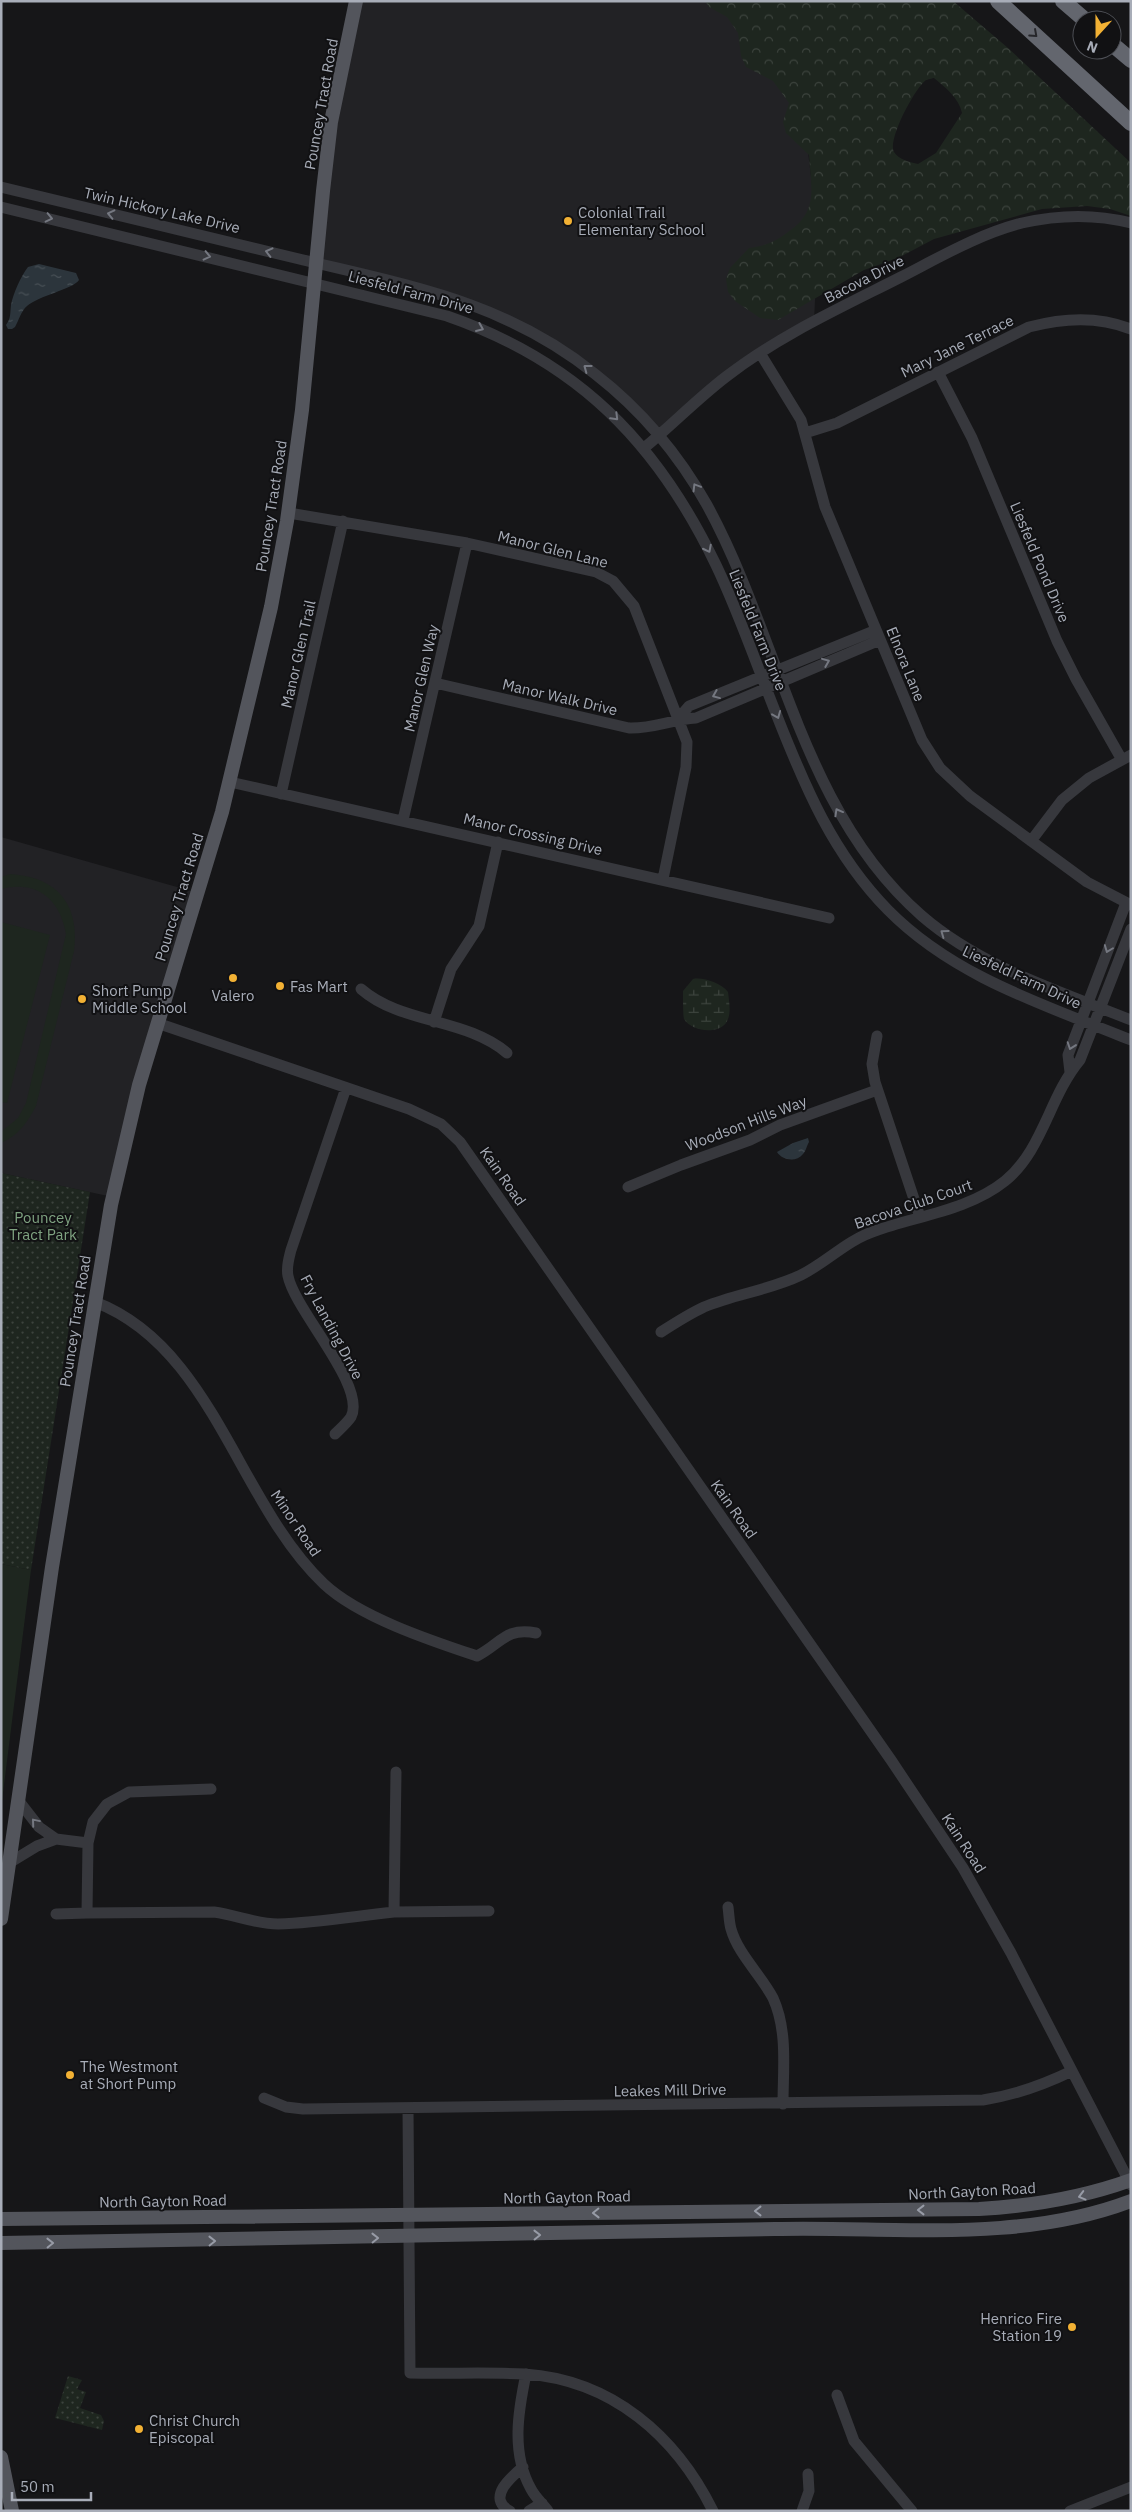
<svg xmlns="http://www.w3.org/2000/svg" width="1132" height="2512" viewBox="0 0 1132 2512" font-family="'IBM Plex Sans',sans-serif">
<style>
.built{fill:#222225}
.grass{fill:#1e261f}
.forest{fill:url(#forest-crowns);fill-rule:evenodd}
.wetland{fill:url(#wetland-marsh)}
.park{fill:url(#park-dots)}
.water{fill:url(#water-ripples)}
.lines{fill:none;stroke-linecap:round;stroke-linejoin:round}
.minor{stroke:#37383d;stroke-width:11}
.major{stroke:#53555c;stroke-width:14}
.highway{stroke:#63666e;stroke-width:16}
.oneway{stroke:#26262a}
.oneway2{stroke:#757881}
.oneway3{stroke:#979ba6}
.poi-dot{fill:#f2b134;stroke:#111113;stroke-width:2}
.labels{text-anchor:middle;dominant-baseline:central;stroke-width:4;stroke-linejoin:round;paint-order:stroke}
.street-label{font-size:15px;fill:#a8adb8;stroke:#111113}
.poi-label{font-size:15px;fill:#a8adb8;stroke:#111113;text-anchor:start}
.park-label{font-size:15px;fill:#7fa381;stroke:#111113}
</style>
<defs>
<pattern id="forest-crowns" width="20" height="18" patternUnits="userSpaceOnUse" patternTransform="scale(1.25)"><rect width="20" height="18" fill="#1e261f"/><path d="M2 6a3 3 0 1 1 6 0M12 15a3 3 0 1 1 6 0" fill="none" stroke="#3c433d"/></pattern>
<pattern id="wetland-marsh" width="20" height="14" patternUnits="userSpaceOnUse" patternTransform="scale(1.25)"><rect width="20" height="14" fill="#1e261f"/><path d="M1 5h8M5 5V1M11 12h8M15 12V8" fill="none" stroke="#3c433d"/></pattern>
<pattern id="park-dots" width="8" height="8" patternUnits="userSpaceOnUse" patternTransform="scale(1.25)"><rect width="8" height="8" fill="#1e261f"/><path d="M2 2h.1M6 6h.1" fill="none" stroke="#3c433d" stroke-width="1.8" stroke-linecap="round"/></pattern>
<pattern id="water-ripples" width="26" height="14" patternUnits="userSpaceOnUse" patternTransform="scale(1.25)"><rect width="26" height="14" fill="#2c353c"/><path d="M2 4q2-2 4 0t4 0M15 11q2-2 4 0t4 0" fill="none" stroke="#485056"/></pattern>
</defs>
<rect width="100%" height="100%" fill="#161618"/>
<path class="built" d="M356 1H723L804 118 818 235 814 322 760 353 659 436 606 383 492 312 316 263Z
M1 837 198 893 108 1196 1 1173Z"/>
<path class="grass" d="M10 874C57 877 80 904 74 951L36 1106C27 1123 19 1135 1 1143V1132L18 1118 26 1103 66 934C60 899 37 880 1 889V877Z
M1 922 50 935 7 1103 1 1102Z
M1 1564 31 1570 2 1801H1Z"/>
<path class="forest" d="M705 1H953L1008 48 1131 163V216L1110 209 1087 206 1042 209 934 239 898 258 864 270 778 320 760 318 735 301 728 292 726 279 730 268 749 248C765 246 775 242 788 232 819 211 811 188 809 155L786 133 783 122 789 103 773 81 746 67 741 56 738 33 727 17 709 7ZM934 78C945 87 959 98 962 113L936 153 918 164C910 162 899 160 894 152 887 140 915 88 926 80 927 80 933 78 934 78Z"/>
<path class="wetland" d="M693 979C703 977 721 983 728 992 729 1002 732 1014 726 1023 717 1035 691 1031 684 1019 683 1016 683 995 683 991Z"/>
<path class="park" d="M1 1173 90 1192 31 1570 1 1564Z
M68 2376 82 2380 77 2389 86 2392 80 2408 101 2415 104 2421 102 2430 55 2418Z"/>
<path class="water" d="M39 264 76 273 79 280C73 289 38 296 27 306 21 311 19 320 15 327L12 329H8L6 325C11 318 10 314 11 305 13 294 21 276 28 267Z
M808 1138 809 1142C807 1145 806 1151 803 1154 796 1163 782 1160 777 1152L793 1143Z"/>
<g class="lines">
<path class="minor" d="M1 187C99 211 197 234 295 258 405 285 503 300 595 374 640 409 679 455 707 505 781 640 801 811 922 916 981 967 1059 991 1131 1020
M1 207 447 316C577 361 657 442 716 565 739 613 757 666 777 716 805 787 833 854 888 910 954 977 1045 1005 1131 1040
M760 353 801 420 825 507 922 740 940 768 970 796 1087 882 1131 905
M938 372 972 438 1057 641 1076 679 1122 760
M805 433 837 423 1029 327C1064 318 1097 316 1131 329
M644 448C672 425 698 398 727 376 780 335 842 307 901 277 940 257 979 234 1022 223 1057 215 1096 214 1131 223
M289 513 467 543 596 572 613 581 634 606 687 742 686 767 663 879
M435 683 629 728C652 729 673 719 696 718L880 640
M678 719 689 706 876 630
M230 782 829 918
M281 794 343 521
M403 820 467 543
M1031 841 1062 800 1089 778 1131 755
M361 989C401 1024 466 1018 507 1053
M434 1022 451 969 479 926 498 842
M157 1023 409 1109 441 1124 460 1142 891 1760 963 1868 1011 1953 1131 2185
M877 1036 872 1064 875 1082 920 1217
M1070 1072 1068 1055 1126 903
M628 1187 681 1165 750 1140 780 1125 877 1090
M95 1302C213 1347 238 1503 324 1584 359 1617 432 1641 477 1656 501 1644 505 1627 536 1633
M661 1332C675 1323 689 1314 704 1307 735 1294 770 1290 801 1275 827 1262 847 1240 875 1231 917 1216 969 1210 1005 1181 1043 1150 1049 1097 1080 1060L1131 929
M335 1434C340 1429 347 1423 351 1417 367 1386 295 1311 288 1276 286 1267 289 1258 291 1250L346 1088
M18 1800 39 1827 56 1839
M88 1843 93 1822 107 1804 129 1792 211 1789
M9 1863 37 1846 56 1839 88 1843 87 1913 214 1912C236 1915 256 1924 278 1924 317 1923 356 1916 394 1912L396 1772
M728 1907C729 1914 729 1922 731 1929 738 1954 761 1975 773 1998 788 2031 783 2069 783 2104
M394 1912 489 1911
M56 1914 87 1913
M264 2098 286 2107 303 2109 983 2100C1016 2095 1043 2085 1072 2071
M408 2108 410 2373C448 2374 487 2372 525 2374 612 2380 676 2436 713 2511
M526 2374C518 2412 511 2453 531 2489 535 2497 543 2504 548 2511
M837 2395 854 2441 912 2511
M510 2511C486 2498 511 2477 523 2467
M529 2511 542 2503
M802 2511 809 2491 808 2474
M1070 2511 1131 2487"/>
<path class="major" d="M1 1919 52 1567 111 1205 139 1085 222 812 271 607 287 521 302 410 323 191 331 122 356 1
M1 2219 979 2209C1032 2206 1081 2198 1131 2180
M1 2243C259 2239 517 2235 775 2229 893 2226 1018 2244 1131 2201
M1 2457 12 2511"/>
<path class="highway" d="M998 1 1131 123
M1063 1 1085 20
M1112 44 1131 60"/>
</g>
<defs><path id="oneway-chevron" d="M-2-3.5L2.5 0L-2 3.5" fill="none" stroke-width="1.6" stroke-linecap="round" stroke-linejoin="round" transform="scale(1.25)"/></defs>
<use class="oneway" href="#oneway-chevron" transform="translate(1034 34) rotate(42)"/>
<g class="oneway2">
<use href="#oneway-chevron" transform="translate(111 214) rotate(-167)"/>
<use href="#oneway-chevron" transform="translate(49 218) rotate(13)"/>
<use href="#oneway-chevron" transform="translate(269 252) rotate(-166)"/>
<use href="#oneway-chevron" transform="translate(207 256) rotate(13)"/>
<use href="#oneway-chevron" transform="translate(480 328) rotate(23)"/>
<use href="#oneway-chevron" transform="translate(587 368) rotate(-143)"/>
<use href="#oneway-chevron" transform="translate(615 417) rotate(45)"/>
<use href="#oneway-chevron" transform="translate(696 487) rotate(-121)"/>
<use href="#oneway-chevron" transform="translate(708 549) rotate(63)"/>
<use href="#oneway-chevron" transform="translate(826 662) rotate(-22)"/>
<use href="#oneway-chevron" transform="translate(716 695) rotate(158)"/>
<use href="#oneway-chevron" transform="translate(777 715) rotate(68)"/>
<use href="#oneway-chevron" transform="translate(838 812) rotate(-119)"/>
<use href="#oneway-chevron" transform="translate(944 933) rotate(-144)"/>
<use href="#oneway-chevron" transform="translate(1108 949) rotate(111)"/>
<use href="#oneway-chevron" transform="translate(1071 1046) rotate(109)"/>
<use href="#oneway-chevron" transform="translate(35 1822) rotate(-130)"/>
</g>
<g class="oneway3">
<use href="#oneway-chevron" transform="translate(1082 2196) rotate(165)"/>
<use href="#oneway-chevron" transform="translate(921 2210) rotate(-180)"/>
<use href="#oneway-chevron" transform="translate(758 2211) rotate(180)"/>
<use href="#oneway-chevron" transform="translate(596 2213) rotate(179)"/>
<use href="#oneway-chevron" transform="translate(537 2235) rotate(-1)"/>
<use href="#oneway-chevron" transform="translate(375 2238) rotate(-1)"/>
<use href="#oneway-chevron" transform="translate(212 2241) rotate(-1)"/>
<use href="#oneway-chevron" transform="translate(50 2243) rotate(-1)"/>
</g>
<g class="poi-dot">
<circle cx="568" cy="221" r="5"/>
<circle cx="233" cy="978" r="5"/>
<circle cx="280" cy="986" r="5"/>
<circle cx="82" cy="999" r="5"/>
<circle cx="70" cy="2075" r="5"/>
<circle cx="1072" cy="2327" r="5"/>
<circle cx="139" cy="2429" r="5"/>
</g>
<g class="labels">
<g class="street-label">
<text transform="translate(321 104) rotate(-80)">Pouncey Tract Road</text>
<text transform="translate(162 210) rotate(13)">Twin Hickory Lake Drive</text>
<text transform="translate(864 279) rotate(-27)">Bacova Drive</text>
<text transform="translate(411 292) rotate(15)">Liesfeld Farm Drive</text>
<text transform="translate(957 346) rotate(-26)">Mary Jane Terrace</text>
<text transform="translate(271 506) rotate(-81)">Pouncey Tract Road</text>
<text transform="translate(553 549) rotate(14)">Manor Glen Lane</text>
<text transform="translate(1040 562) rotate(67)">Liesfeld Pond Drive</text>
<text transform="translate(758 630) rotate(68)">Liesfeld Farm Drive</text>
<text transform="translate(298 654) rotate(-77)">Manor Glen Trail</text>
<text transform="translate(906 664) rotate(68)">Elnora Lane</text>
<text transform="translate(421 678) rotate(-77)">Manor Glen Way</text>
<text transform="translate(560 697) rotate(13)">Manor Walk Drive</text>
<text transform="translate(533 834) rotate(13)">Manor Crossing Drive</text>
<text transform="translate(179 897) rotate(-73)">Pouncey Tract Road</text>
<text transform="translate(1022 977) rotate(25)">Liesfeld Farm Drive</text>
<text transform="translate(746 1123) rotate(-21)">Woodson Hills Way</text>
<text transform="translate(503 1176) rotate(55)">Kain Road</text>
<text transform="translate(913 1204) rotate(-19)">Bacova Club Court</text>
<text transform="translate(75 1321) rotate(-81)">Pouncey Tract Road</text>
<text transform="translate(332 1327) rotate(62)">Fry Landing Drive</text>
<text transform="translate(734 1509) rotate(55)">Kain Road</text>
<text transform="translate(296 1523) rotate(56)">Minor Road</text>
<text transform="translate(964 1843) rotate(57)">Kain Road</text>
<text transform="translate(670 2090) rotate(-1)">Leakes Mill Drive</text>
<text transform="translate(972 2191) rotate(-3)">North Gayton Road</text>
<text transform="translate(567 2197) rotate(-1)">North Gayton Road</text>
<text transform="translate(163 2201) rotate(-1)">North Gayton Road</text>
</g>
<g class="poi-label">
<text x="578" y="212">Colonial Trail<tspan x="578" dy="17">Elementary School</tspan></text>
<text x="290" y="986">Fas Mart</text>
<text x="92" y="990">Short Pump<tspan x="92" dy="17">Middle School</tspan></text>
<text x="233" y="995" text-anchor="middle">Valero</text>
<text x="80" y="2066">The Westmont<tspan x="80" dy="17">at Short Pump</tspan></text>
<text x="1062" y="2318" text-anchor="end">Henrico Fire<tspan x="1062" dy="17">Station 19</tspan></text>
<text x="149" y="2420">Christ Church<tspan x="149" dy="17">Episcopal</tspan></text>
</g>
<g class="park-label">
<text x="43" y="1217">Pouncey<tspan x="43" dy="17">Tract Park</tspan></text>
</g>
</g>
<rect width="1132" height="2512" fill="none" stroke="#a8adb8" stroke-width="5"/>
<g transform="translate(1097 35) rotate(201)"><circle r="24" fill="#111113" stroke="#4d4f55"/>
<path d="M0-4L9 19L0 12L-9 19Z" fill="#f2b134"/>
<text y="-8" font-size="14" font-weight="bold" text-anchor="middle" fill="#a8adb8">N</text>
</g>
<path d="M12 2492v8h79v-8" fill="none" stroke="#a8adb8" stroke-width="2.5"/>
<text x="20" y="2492" font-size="15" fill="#a8adb8" stroke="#111113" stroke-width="4" paint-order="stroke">50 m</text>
</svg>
